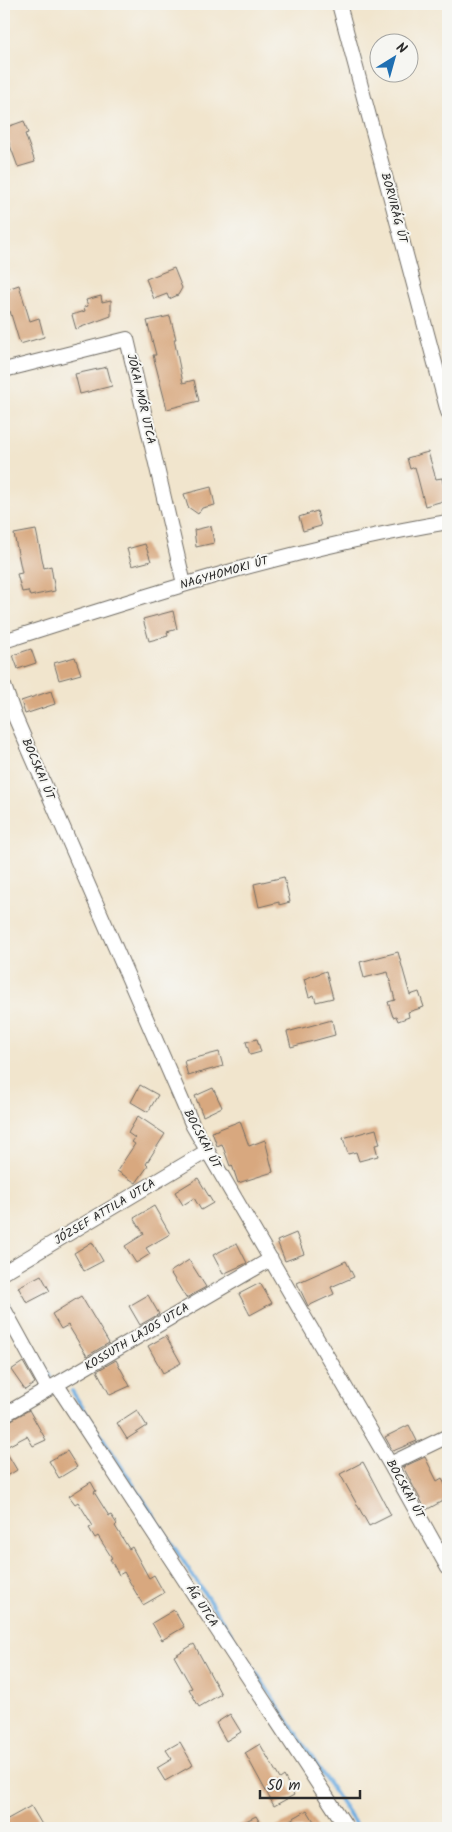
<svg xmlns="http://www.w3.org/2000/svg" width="452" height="1832" viewBox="0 0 452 1832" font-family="Kalam,sans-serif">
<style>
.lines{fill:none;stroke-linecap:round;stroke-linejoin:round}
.stream{stroke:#6cace0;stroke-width:4}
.building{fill:#d8a87f}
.minor-casing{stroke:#706c64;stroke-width:16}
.minor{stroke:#fff;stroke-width:14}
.labels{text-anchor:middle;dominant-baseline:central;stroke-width:4;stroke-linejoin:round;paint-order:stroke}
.street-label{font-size:12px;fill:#2b2b2b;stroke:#f6f6f2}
</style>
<rect width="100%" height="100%" fill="#f6f6f2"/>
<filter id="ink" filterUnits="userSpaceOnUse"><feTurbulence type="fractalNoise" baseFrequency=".02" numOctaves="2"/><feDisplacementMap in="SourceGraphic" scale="10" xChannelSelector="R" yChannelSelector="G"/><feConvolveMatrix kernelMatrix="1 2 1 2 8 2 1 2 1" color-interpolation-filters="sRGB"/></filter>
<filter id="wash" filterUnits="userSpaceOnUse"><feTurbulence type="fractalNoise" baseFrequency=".0096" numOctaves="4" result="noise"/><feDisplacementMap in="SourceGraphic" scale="20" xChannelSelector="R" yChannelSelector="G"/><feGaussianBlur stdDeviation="1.12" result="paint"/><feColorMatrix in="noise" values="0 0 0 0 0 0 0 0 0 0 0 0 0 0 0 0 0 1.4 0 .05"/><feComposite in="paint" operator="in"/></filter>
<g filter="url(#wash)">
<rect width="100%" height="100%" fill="#f1e5cd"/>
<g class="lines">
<path class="stream" d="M4 1296 9 1306
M28 1338 50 1377
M72 1391 358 1828"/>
</g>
<g id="blocks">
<path class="building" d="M24 121 28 133 25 134 35 162 18 167 8 140 4 141V128Z
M174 268 182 288 178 295 169 299 167 294 154 299 146 279Z
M19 285 30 321 39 318 44 337 20 344 10 311 4 313V290Z
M101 296 102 302 111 300V316L76 329 72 315 85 311 84 307 88 306 86 300Z
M170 316 176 339H174L183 383 194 380 199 401 167 409 153 355H156L147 321Z
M107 367 112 386 80 394 75 374Z
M428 452 436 479 442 478 447 500 425 506 415 467 410 469 407 458Z
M211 487 215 505 202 508 198 514 188 507 184 494Z
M317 511 321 526 303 531 299 517Z
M211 526 214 543 196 547 194 530Z
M36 530 44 568 51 566 55 591 30 596 28 591 22 592 17 574 22 573 14 534Z
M145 544 151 561 132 566 127 549Z
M173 611 177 629 167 632 168 636 149 641 143 619Z
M31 649 36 663 18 669 13 655Z
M75 657 81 674 59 680 54 663Z
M51 691 55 704 25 714 21 701Z
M284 877 290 902 279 905V902L259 907 254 884Z
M398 952 410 995 419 992 424 1007 408 1012 409 1017 398 1021 396 1016 393 1017 388 1002 395 1000 388 972 364 978 360 962Z
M326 971 333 998 316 1002 314 995 309 997 304 979Z
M332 1020 335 1035 291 1047 287 1032Z
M257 1039 261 1052 250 1055 246 1042Z
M219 1052 223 1066 188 1076 184 1061Z
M140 1085 158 1095 148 1112 131 1102Z
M213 1088 222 1107 203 1116 195 1096Z
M138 1116 165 1134 146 1164 148 1166 136 1183 117 1171 135 1144 132 1142 135 1138 128 1133Z
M240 1121 249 1146 265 1140 273 1172 238 1183 232 1165 230 1166 222 1144 217 1146 212 1132Z
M376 1129 380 1144 375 1145 378 1156 359 1161 356 1152 348 1154 343 1138Z
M198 1178 213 1203 201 1210 194 1198 183 1205 175 1192Z
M154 1206 170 1234 146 1248 150 1254 136 1263 125 1246 144 1234 134 1218Z
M296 1233 304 1254 285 1261 277 1241Z
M92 1242 103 1261 84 1271 74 1253Z
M237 1243 247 1263 223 1274 213 1255Z
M189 1260 206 1287 186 1298 170 1272Z
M346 1261 354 1277 331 1287 334 1294 308 1306 297 1283Z
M41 1275 50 1291 27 1303 18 1287Z
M260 1283 272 1303 250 1315 239 1294Z
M148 1295 159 1314 140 1325 129 1306Z
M81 1296 109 1343 87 1356 68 1325 61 1329 52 1314Z
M166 1336 181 1363 163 1373 148 1346Z
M116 1360 130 1386 110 1395 97 1371Z
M23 1362 35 1383 25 1390 11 1370Z
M29 1410 46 1440 33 1446 27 1436 4 1448 17 1470 4 1478V1424Z
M137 1410 147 1426 127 1439 117 1423Z
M409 1425 417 1441 393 1451 385 1437Z
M67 1451 77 1467 59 1478 49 1461Z
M425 1457 437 1481 442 1478 448 1491V1498L426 1510 403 1467Z
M363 1462 391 1515 369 1526 340 1474Z
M91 1482 96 1491 94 1492 109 1516 111 1515 117 1524 115 1526 129 1549 132 1547 149 1578 154 1575 164 1593 143 1605 124 1572 119 1575 110 1559 112 1558 98 1536 95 1538 89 1528 93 1526 78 1502 75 1504 69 1496Z
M174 1610 184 1627 162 1640 152 1623Z
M194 1644 221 1694 199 1707 189 1689 192 1688 174 1656Z
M230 1714 241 1732 226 1741 216 1723Z
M180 1742 193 1765 165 1781 157 1768 172 1759 166 1750Z
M260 1744 280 1779 284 1776 294 1795 274 1806 245 1753Z
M31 1806 44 1828H4V1821Z
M307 1810 318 1828H275L299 1815Z
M256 1816 263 1828H232Z"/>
</g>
</g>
<g filter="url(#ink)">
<use href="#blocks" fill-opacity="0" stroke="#706c64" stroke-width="1"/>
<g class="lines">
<g class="minor-casing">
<path id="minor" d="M339 4 448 412
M4 370 127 339 184 584
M4 641C150 594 296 547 448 522
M4 686 15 717 193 1126 390 1464 448 1568
M4 1272 207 1151
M4 1309 48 1389
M57 1385 347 1828
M4 1415 271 1259
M390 1464 448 1436"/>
</g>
<use href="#minor" class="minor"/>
</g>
</g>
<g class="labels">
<g class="street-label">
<text transform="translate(394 208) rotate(75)">BORVIRÁG ÚT</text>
<text transform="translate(141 399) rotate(77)">JÓKAI MÓR UTCA</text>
<text transform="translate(224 573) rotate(-16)">NAGYHOMOKI ÚT</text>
<text transform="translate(38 769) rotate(67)">BOCSKAI ÚT</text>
<text transform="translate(202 1139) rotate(62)">BOCSKAI ÚT</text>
<text transform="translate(105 1212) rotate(-31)">JÓZSEF ATTILA UTCA</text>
<text transform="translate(137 1337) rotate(-31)">KOSSUTH LAJOS UTCA</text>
<text transform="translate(405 1489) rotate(61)">BOCSKAI ÚT</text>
<text transform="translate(202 1606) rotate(57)">ÁG UTCA</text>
</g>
</g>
<rect width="452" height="1832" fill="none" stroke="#f6f6f2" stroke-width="20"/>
<g transform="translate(394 58) rotate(37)"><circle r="24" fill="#f6f6f2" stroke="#a5a5a2"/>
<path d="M0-4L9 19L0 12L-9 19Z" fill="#1f6fb2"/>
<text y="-8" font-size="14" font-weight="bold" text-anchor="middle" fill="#2b2b2b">N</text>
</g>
<path d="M260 1790v8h100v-8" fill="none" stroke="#2b2b2b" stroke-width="2.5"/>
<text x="267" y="1790" font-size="15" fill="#2b2b2b" stroke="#f6f6f2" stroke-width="4" paint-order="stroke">50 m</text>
</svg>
